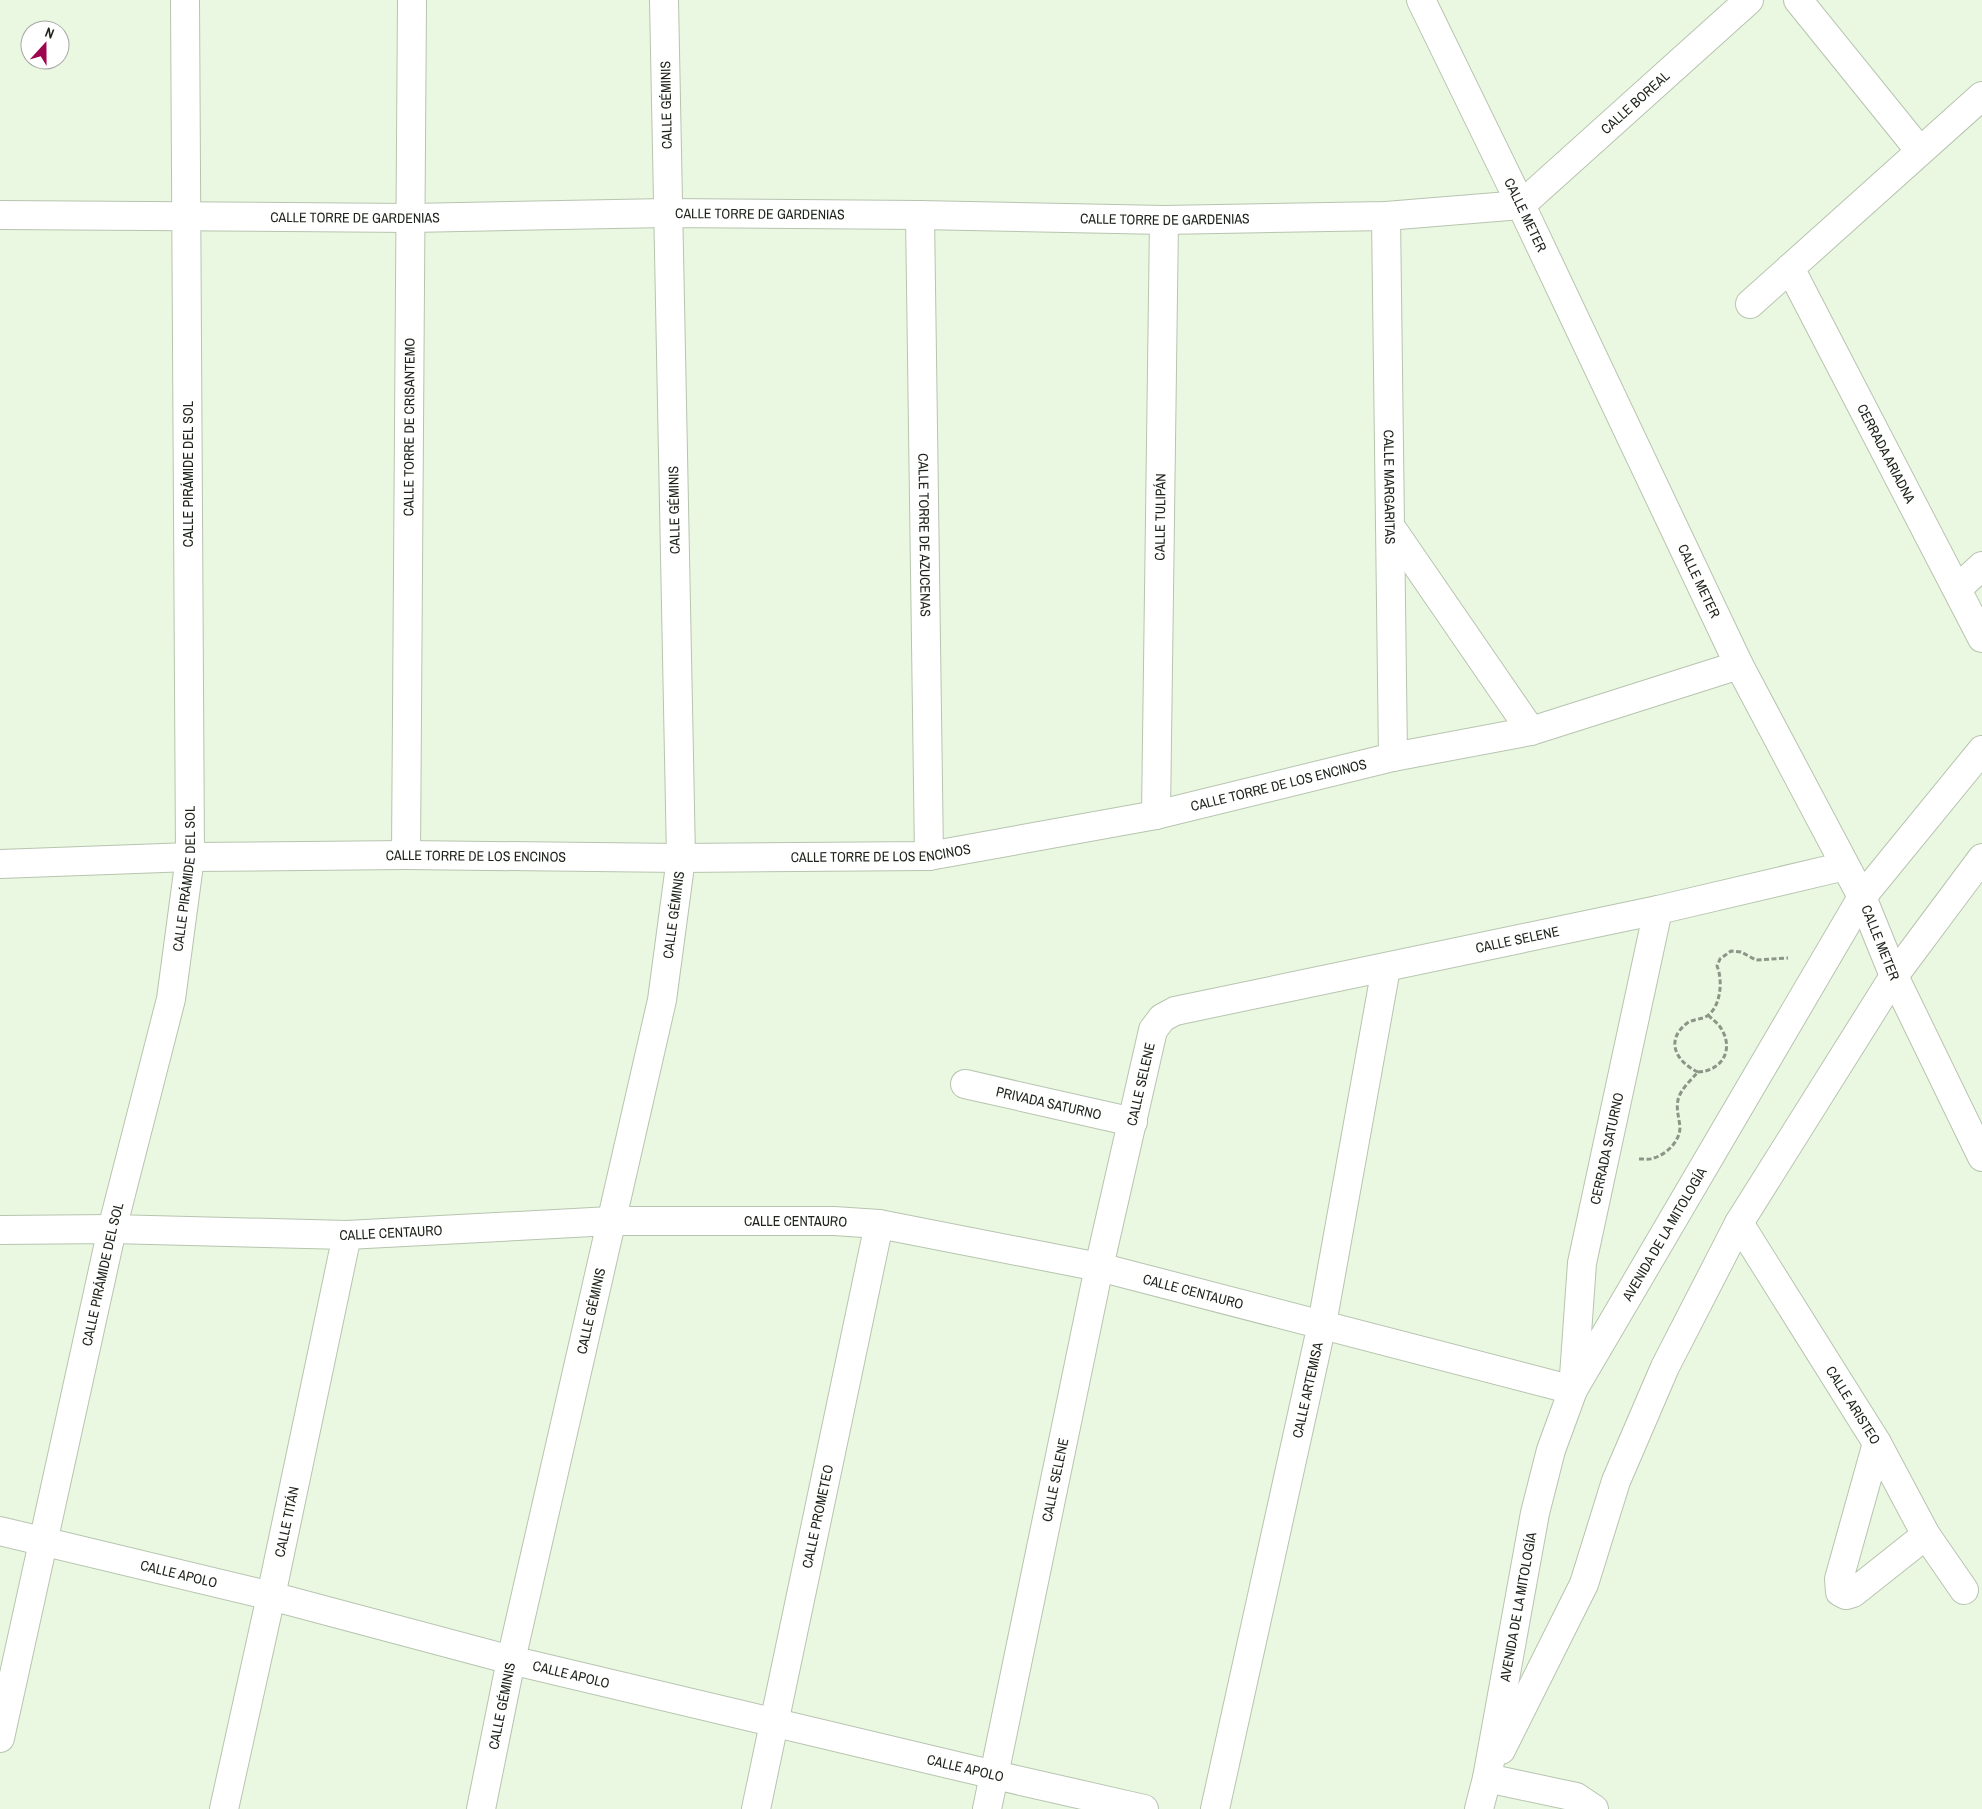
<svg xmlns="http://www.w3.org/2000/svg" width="1982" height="1809" viewBox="0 0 1982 1809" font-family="'Archivo Narrow',sans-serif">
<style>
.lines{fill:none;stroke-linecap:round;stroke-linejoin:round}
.street-casing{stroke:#b7c4af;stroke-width:30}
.secondary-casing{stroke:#b7c4af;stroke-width:30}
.path{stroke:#8c9686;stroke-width:3;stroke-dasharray:5 2.5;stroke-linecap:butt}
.street{stroke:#fff;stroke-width:28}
.secondary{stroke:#fff;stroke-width:28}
.labels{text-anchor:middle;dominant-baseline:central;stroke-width:5;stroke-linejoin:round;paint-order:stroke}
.street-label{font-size:14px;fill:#1d221a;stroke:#fff}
</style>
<rect width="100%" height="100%" fill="#eaf8e2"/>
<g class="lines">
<g class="street-casing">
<g id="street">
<path id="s1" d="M1421 0 1521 205 1739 665 1862 897 1894 976 1982 1157"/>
<path d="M1798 0 1920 151"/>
<path id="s2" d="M0 215 411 218 667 213 920 215 1164 220 1386 216 1521 205 1749 0"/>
<path id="s3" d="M920 215 929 856"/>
<path id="s4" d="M1386 216 1393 757"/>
<path id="s5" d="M1790 268 1982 638"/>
<path d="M1750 304 1982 96"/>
<path d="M1390 526 1531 731"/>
<path d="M1957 589 1982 566"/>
<path id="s6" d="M1156 815 1164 220"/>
<path id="s7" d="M406 855 412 0"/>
<path id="s8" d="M0 864 190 857 406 855 681 858 929 856 1156 815 1393 757 1531 731 1739 665"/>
<path id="s9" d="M965 1084 1133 1122"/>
<path id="s10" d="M1739 1223 1877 1443 1926 1535 1964 1590"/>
<path id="s11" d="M0 1230 112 1229 347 1235 611 1221H834L879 1224 1099 1267 1573 1390 1582 1263 1658 910"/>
<path d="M1877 1443 1839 1579 1840 1592 1846 1595 1853 1593 1926 1535"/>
<path id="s12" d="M0 1531 271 1596 511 1660 995 1775 1144 1809"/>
<path id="s13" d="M0 1738 112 1229 171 999 190 857 185 0"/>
<path d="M1501 1750 1584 1584 1616 1481 1665 1367 1739 1223 1894 976 1982 858"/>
<path d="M1487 1778 1576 1797 1594 1809"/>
<path id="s14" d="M224 1809 271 1596 347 1235"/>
<path id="s15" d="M756 1809 879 1224"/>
<path id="s16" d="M987 1809 1099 1267 1153 1030 1162 1018 1175 1011 1658 910 1845 866"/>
<path id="s17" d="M1215 1809 1322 1324 1386 968"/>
<path id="s18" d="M1479 1809 1487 1778 1535 1513 1551 1450 1573 1390 1862 897 1982 750"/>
</g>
</g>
<g class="secondary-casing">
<g id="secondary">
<path id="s19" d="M481 1809 511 1660 662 1000 681 858 664 0"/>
</g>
</g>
<path class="path" d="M1698 1072C1678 1063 1664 1042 1686 1024 1692 1019 1700 1020 1707 1016 1721 1007 1723 980 1717 966L1720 959 1731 951 1741 952 1756 960 1788 958
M1639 1159C1644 1159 1650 1160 1654 1158 1667 1154 1680 1141 1680 1127 1679 1117 1676 1110 1678 1100 1680 1090 1691 1080 1698 1072 1721 1071 1734 1051 1722 1030 1719 1024 1713 1020 1708 1015"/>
<use href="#street" class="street"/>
<use href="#secondary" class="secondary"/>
</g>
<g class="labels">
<g class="street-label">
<text stroke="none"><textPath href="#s2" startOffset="1675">CALLE BOREAL</textPath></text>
<text transform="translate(666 105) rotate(-91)">CALLE GÉMINIS</text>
<text stroke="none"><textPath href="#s2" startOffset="760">CALLE TORRE DE GARDENIAS</textPath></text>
<text stroke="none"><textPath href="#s1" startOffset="239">CALLE METER</textPath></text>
<text stroke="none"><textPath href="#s2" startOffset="355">CALLE TORRE DE GARDENIAS</textPath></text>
<text stroke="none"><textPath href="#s2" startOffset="1165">CALLE TORRE DE GARDENIAS</textPath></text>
<text stroke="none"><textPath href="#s7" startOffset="428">CALLE TORRE DE CRISANTEMO</textPath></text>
<text stroke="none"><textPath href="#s5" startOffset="209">CERRADA ARIADNA</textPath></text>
<text transform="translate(188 474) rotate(-90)">CALLE PIRÁMIDE DEL SOL</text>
<text stroke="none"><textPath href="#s4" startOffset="271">CALLE MARGARITAS</textPath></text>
<text transform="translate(674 510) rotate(-91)">CALLE GÉMINIS</text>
<text stroke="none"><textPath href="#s6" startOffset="298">CALLE TULIPÁN</textPath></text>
<text stroke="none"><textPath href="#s3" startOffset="320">CALLE TORRE DE AZUCENAS</textPath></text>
<text stroke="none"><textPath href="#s1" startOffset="644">CALLE METER</textPath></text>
<text stroke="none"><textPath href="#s8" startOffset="1286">CALLE TORRE DE LOS ENCINOS</textPath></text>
<text stroke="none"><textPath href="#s8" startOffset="881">CALLE TORRE DE LOS ENCINOS</textPath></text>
<text stroke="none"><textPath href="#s8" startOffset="476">CALLE TORRE DE LOS ENCINOS</textPath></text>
<text stroke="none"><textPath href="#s13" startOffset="880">CALLE PIRÁMIDE DEL SOL</textPath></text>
<text stroke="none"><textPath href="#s19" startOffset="915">CALLE GÉMINIS</textPath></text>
<text stroke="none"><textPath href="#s16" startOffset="1176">CALLE SELENE</textPath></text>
<text stroke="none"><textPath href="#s1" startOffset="1049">CALLE METER</textPath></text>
<text stroke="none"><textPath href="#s16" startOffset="741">CALLE SELENE</textPath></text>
<text stroke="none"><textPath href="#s9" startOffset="86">PRIVADA SATURNO</textPath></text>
<text stroke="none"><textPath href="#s11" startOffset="1838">CERRADA SATURNO</textPath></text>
<text stroke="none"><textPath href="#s11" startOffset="796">CALLE CENTAURO</textPath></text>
<text stroke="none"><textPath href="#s11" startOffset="391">CALLE CENTAURO</textPath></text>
<text stroke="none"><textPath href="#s18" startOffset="611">AVENIDA DE LA MITOLOGÍA</textPath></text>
<text stroke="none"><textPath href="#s13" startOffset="475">CALLE PIRÁMIDE DEL SOL</textPath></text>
<text stroke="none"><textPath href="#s11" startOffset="1201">CALLE CENTAURO</textPath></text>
<text stroke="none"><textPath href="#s19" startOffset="510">CALLE GÉMINIS</textPath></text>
<text stroke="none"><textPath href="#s17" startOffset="429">CALLE ARTEMISA</textPath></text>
<text stroke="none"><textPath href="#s10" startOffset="215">CALLE ARISTEO</textPath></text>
<text stroke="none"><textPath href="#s16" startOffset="336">CALLE SELENE</textPath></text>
<text stroke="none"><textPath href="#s15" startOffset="299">CALLE PROMETEO</textPath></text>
<text stroke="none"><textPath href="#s14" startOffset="294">CALLE TITÁN</textPath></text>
<text stroke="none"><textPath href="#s12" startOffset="184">CALLE APOLO</textPath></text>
<text stroke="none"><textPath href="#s18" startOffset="206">AVENIDA DE LA MITOLOGÍA</textPath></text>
<text stroke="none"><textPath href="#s12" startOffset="589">CALLE APOLO</textPath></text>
<text stroke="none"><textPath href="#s19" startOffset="105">CALLE GÉMINIS</textPath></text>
<text stroke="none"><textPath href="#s12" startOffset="994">CALLE APOLO</textPath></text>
</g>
</g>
<g transform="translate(45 45) rotate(21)"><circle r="24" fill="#ffffff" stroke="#a5a7a3"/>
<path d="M0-4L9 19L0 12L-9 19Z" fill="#9d0650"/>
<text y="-8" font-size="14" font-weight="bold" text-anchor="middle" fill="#1d221a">N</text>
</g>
</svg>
